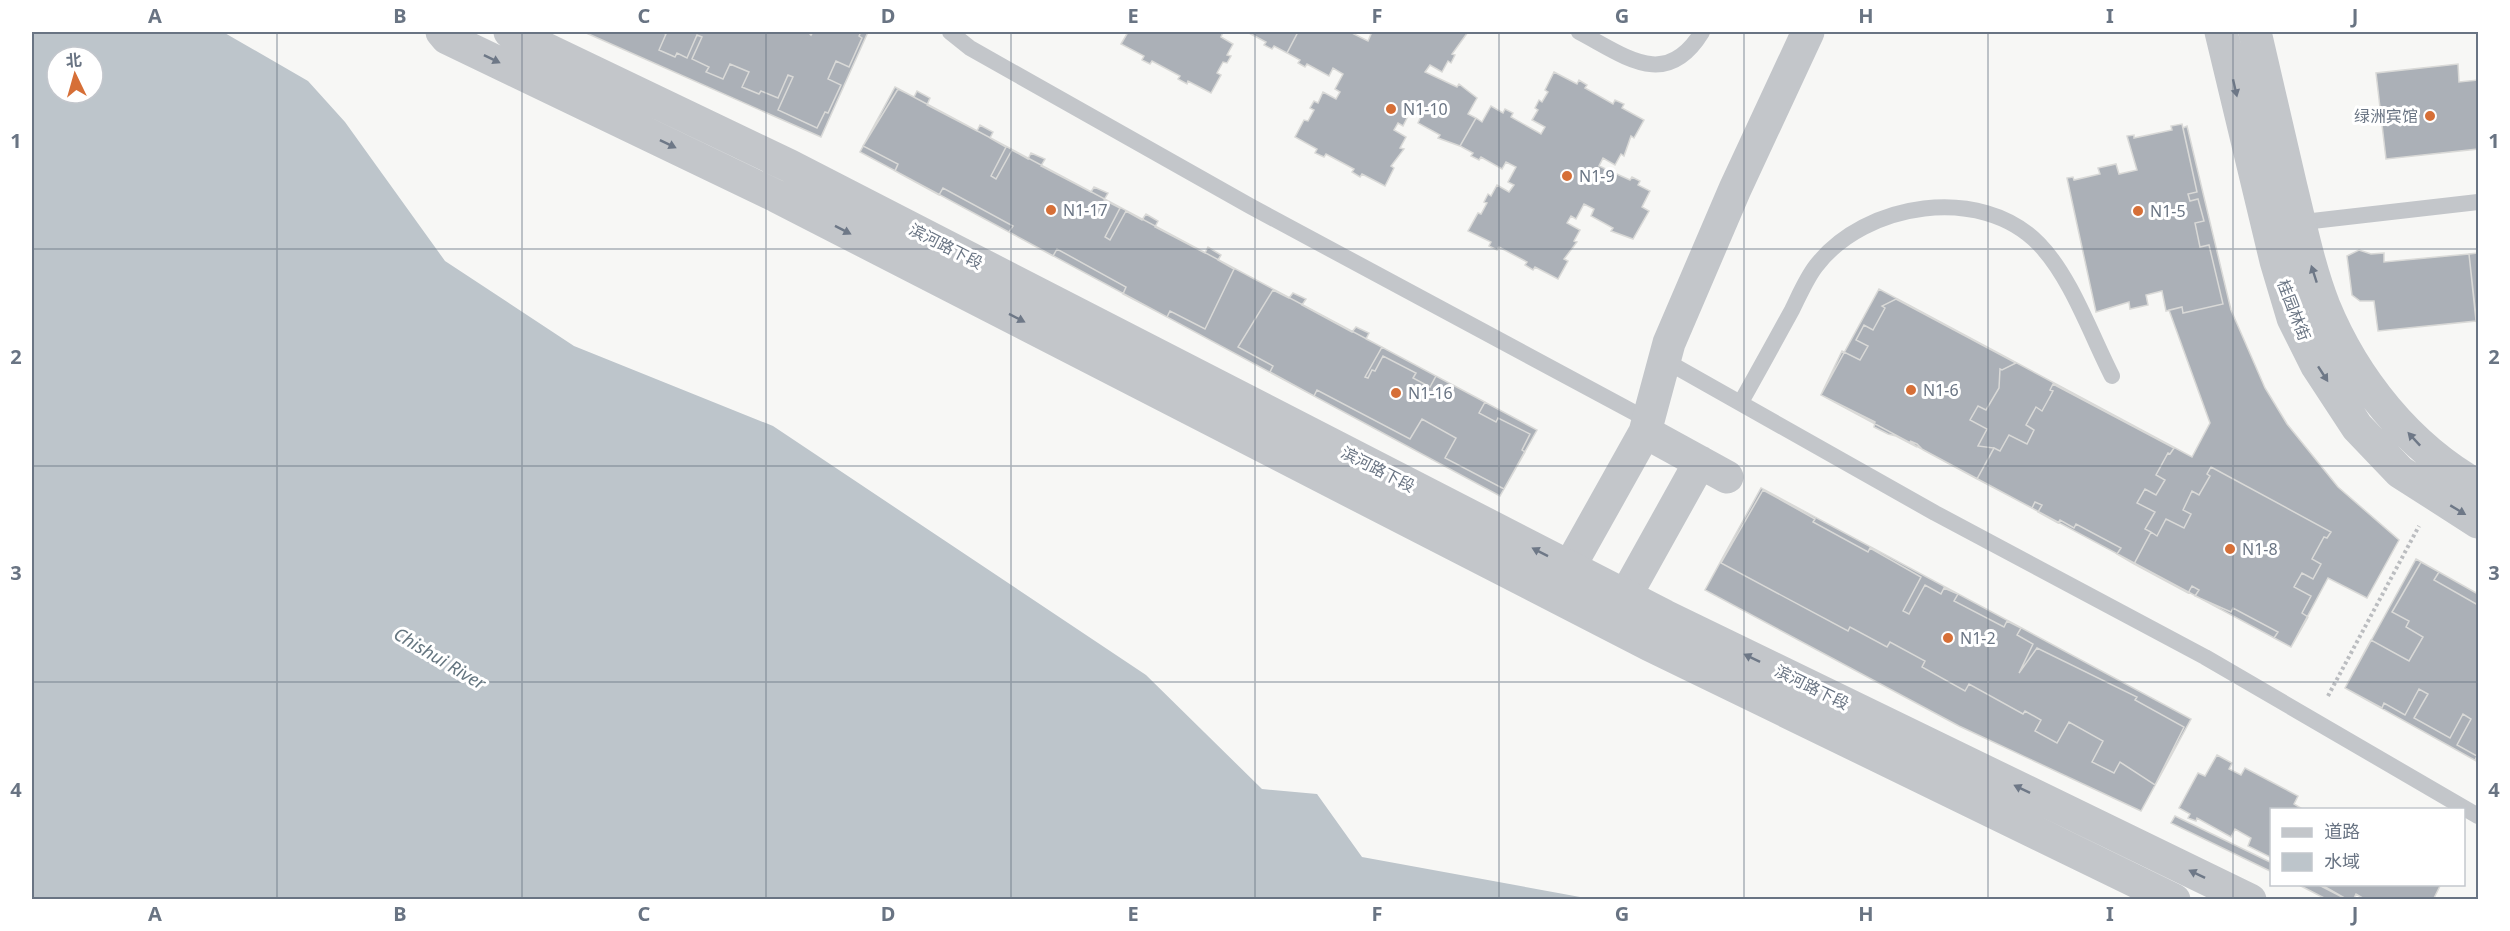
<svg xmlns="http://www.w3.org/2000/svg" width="2510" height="931" viewBox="0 0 2510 931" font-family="'Noto Sans','Noto Sans SC',sans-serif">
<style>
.water{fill:#bdc5cb;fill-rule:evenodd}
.building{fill:#abb0b7;stroke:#d9d9d7;stroke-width:1.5}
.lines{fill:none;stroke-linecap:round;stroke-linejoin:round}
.path{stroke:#bbbdc0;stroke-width:4;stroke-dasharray:3 3;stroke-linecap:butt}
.service{stroke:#c3c6ca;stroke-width:16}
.minor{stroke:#c3c6ca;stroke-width:33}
.tertiary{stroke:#c3c6ca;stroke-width:33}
.oneway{fill:#6e7887}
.grid{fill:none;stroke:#697483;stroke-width:1.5;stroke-opacity:0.55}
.poi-dot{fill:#d66f37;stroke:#fff;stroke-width:2}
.labels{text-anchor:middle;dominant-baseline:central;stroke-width:6;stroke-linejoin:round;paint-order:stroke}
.poi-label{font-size:16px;fill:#697483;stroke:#fff;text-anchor:start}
.street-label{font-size:16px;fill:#697483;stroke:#fff}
.water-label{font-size:18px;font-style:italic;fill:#64757f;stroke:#fff}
.neatline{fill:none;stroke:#697483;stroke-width:2}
.grid-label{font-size:20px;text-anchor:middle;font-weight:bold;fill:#697483}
</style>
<rect width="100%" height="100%" fill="#f7f7f5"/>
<path class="water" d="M32 32H223L308 81 345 122 445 261 574 346 773 426 1146 675 1262 789 1317 794 1362 857 1591 899H32ZM57 57H93V93H57Z"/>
<path class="building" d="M584 32H868L821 137Z
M660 32H808L811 35 813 32H861L859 36 862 38 849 67 836 61 828 79 841 85 828 113 825 112 817 128 778 110 793 77 788 75 778 98 761 91 759 94 742 87 749 72 730 64 723 79 706 72 709 67 692 59 702 37 697 35 687 58 677 53 675 57 659 50 666 34Z
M1128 32H1223L1221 37 1233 44 1227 55 1231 56 1227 63 1223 62 1217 73 1221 75 1211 93 1188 81 1187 84 1178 79 1180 76 1152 61 1150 64 1142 60 1144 56 1121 44Z
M1247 32H1298L1287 53 1274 46 1272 49 1264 45 1266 42Z
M1298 32H1350L1368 41 1371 34 1367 32H1468L1452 54 1455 55 1451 63 1448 61 1442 72 1430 65 1425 72 1457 87 1459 84 1477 98 1468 114 1476 118 1460 146 1438 138 1440 135 1418 123 1421 116 1411 110 1403 126 1398 123 1394 130 1406 137 1400 148 1404 149 1391 166 1394 168 1385 186 1362 174 1360 177 1352 172 1354 169 1326 154 1324 157 1315 153 1317 149 1295 137 1304 120 1308 121 1314 110 1310 108 1314 101 1318 103 1323 92 1336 99 1340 92 1335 89 1343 74 1333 68 1329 76 1307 64 1305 67 1298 63 1300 60 1287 53Z
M2458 64 2459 82 2478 80V149L2386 159 2376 73Z
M1554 72 1577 84 1579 80 1587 85 1585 88 1613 104 1615 100 1624 104 1622 108 1644 120 1634 138 1631 136 1624 156 1621 154 1615 165 1603 158 1599 166 1630 180 1632 177 1640 181 1638 185 1650 191 1642 207 1649 211 1633 239 1611 231 1613 228 1591 216 1594 209 1584 204 1576 219 1571 216 1567 223 1580 230 1574 241 1577 242 1564 259 1568 261 1558 279 1535 267 1533 270 1525 265 1527 262 1499 247 1497 250 1489 246 1491 242 1468 231 1478 213 1481 214 1487 203 1484 202 1488 194 1491 196 1497 185 1509 192 1514 185 1508 182 1516 167 1506 162 1502 169 1481 157 1479 160 1471 156 1473 153 1460 146 1476 118 1482 122 1491 106 1503 113 1505 109 1513 113 1511 117 1541 134 1545 127 1532 120 1538 110 1535 108 1539 100 1542 102 1548 92 1545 90Z
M895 87 1537 430 1500 496 860 152Z
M898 89 914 97 917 91 930 98 927 105 977 131 980 125 993 132 990 138 1006 147 991 176 996 179 1012 150 1028 159 1031 153 1045 159 1041 166 1091 192 1094 187 1108 193 1104 200 1120 208 1105 237 1110 240 1126 211 1142 220 1146 214 1158 221 1155 227 1205 253 1208 247 1221 255 1218 260 1234 269 1205 329 1170 311 1167 317 1123 294 1126 287 1057 249 1053 256 1009 232 1013 226 943 188 939 195 895 171 898 164 863 146Z
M2182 124 2197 192 2188 194 2190 201 2198 199 2204 221 2195 223 2200 247 2209 245 2223 304 2183 313 2182 307 2166 311 2162 291 2146 295 2148 305 2130 309 2129 302 2096 312 2067 178 2073 177 2074 180 2100 174 2098 168 2116 164 2119 174 2137 170 2127 136 2134 135V138L2172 130 2171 126Z
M2187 126 2231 310 2265 388 2287 424 2338 487 2399 540 2367 598 2328 578 2291 647 1821 395 1879 289 2192 457 2210 423 2169 310 2182 307 2183 313 2223 304 2209 245 2200 247 2195 223 2204 221 2198 199 2190 201 2188 194 2197 192 2183 128Z
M2359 250 2371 254 2384 253V262L2469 254 2476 321 2378 331 2374 301H2360L2352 295 2347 256Z
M2478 253V326H2477L2469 254Z
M1273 290 1289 298 1293 293 1306 299 1302 305 1352 332 1356 327 1369 333 1366 339 1382 347 1365 377 1368 378 1372 370 1375 371 1383 356 1416 373 1413 378 1430 387 1436 376 1485 402 1479 413 1496 422 1498 418 1530 434 1522 450 1525 452 1504 489 1445 458 1456 438 1422 419 1410 439 1317 390 1314 396 1270 372 1273 366 1238 347Z
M1896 299 2016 363 2002 370 2000 369 1999 388 1986 410 1978 406 1970 420 1987 429 1978 446 1994 448 1977 479 1923 450 1917 444 1910 441 1917 447 1896 436 1888 434 1874 427 1875 422 1821 395 1842 351 1860 360 1868 346 1856 340 1864 325 1873 330 1885 308 1882 306Z
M2053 384 2174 448 2170 454 2168 453 2156 475 2165 480 2156 495 2145 489 2137 503 2155 512 2145 529 2151 532 2134 564 2117 554 2121 548 2076 524 2074 528 2060 520 2058 523 2038 512 2042 505 2035 502 2032 508 1977 479 1994 448 2000 451 2009 435 2027 444 2034 430 2026 425 2036 407 2042 411 2053 391 2050 390Z
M2211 467 2331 532 2327 538 2324 537 2312 559 2321 564 2313 579 2302 573 2294 587 2311 596 2302 613 2308 617 2291 647 2274 638 2278 632 2233 608 2231 612 2195 596 2199 590 2192 586 2188 593 2134 564 2151 532 2157 536 2166 519 2184 528 2191 514 2183 510 2192 491 2199 495 2210 476 2207 474Z
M1761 488 2191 719 2141 811 1959 726 1705 590Z
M1763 490 1815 519 1813 522 1868 552 1870 548 1921 577 1903 611 1909 614 1925 585 1941 594 1944 588 1958 594 1954 601 2004 627 2007 621 2021 628 2017 635 2033 644 2019 673 2037 648 2137 697 2135 700 2184 727 2155 785 2120 762 2114 773 2092 762 2103 741 2069 722 2057 743 2035 731 2041 720 2025 711 2023 714 1969 684 1965 691 1922 667 1925 661 1890 642 1887 647 1850 627 1848 631 1721 563Z
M2416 559 2478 594V762L2345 688Z
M2421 562 2439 572 2434 580 2478 605V762L2475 760 2477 756 2457 745 2471 719 2463 714 2450 738 2414 718 2428 694 2419 689 2405 715 2384 703 2382 708 2345 688 2371 640 2409 661 2423 637 2406 627 2409 621 2392 612Z
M2217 755 2232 763 2229 769 2241 775 2245 768 2298 796 2294 804 2304 810H2272V858L2248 846 2251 838 2235 829 2231 837 2197 818 2196 821 2188 818 2190 814 2179 808 2198 773 2205 776Z
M2175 816 2272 863V872L2171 823Z
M2297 884H2317L2348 900H2328Z
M2320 884H2441L2433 900H2366L2356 894 2353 900H2348Z"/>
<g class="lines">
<path class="path" d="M2328 696 2419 526"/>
<path class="service" d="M950 32 970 48 1250 206 1648 420
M1579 32C1625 56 1666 91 1702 32
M2295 223 2478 202
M1664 360 1935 513 2205 657 2478 816
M1741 402C1758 372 1775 341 1792 310 1799 296 1806 279 1816 266 1865 202 1981 184 2039 244 2071 277 2091 335 2112 376"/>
<path class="minor" d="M1645 432 1727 477
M1556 591 1645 432 1669 343 1735 189 1808 32
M1612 620 1700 462"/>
<path class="tertiary" d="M442 32 447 38 776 196 1650 645 2174 900
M510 32 790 166 1665 616 2250 900
M2221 32 2276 261 2293 318 2317 366 2357 427 2400 472 2478 522
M2255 32C2267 83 2279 135 2291 187 2301 227 2309 268 2324 306 2354 379 2408 447 2478 486"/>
</g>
<defs><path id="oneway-solid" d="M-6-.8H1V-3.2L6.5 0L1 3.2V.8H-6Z" transform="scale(1.5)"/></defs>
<g class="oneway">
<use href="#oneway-solid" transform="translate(492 59) rotate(26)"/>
<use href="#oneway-solid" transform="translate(2235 88) rotate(77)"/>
<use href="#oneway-solid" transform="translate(668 144) rotate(26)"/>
<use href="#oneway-solid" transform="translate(843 230) rotate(27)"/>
<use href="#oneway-solid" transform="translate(2314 274) rotate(-108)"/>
<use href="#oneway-solid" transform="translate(1017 318) rotate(27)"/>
<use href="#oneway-solid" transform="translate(2323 374) rotate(57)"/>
<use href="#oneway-solid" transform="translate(2414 439) rotate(-133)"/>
<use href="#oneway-solid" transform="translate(2458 510) rotate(31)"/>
<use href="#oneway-solid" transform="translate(1540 552) rotate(-153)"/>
<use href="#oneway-solid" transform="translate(1752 658) rotate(-154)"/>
<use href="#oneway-solid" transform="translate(2022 789) rotate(-154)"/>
<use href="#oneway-solid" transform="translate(2197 874) rotate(-154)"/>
</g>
<path class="grid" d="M277 32V900M522 32V900M766 32V900M1011 32V900M1255 32V900M1499 32V900M1744 32V900M1988 32V900M2233 32V900M32 249H2478M32 466H2478M32 682H2478"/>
<g class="poi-dot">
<circle cx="1391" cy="109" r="6"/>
<circle cx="2430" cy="116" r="6"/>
<circle cx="1567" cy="176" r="6"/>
<circle cx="1051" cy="210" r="6"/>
<circle cx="2138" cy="211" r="6"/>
<circle cx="1911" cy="390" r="6"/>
<circle cx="1396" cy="393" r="6"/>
<circle cx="2230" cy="549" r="6"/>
<circle cx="1948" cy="638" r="6"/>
</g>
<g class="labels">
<g class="poi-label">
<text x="1403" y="109">N1-10</text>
<text x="2418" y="116" text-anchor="end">绿洲宾馆</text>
<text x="1579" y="176">N1-9</text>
<text x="1063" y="210">N1-17</text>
<text x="2150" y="211">N1-5</text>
<text x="1923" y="390">N1-6</text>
<text x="1408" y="393">N1-16</text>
<text x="2242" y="549">N1-8</text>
<text x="1960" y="638">N1-2</text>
</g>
<g class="street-label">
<text transform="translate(946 246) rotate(27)">滨河路下段</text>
<text transform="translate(2294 310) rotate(69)">桂园林街</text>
<text transform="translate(1378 469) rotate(27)">滨河路下段</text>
<text transform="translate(1812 687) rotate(26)">滨河路下段</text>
</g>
<g class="water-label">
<text transform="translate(440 658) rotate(31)">Chishui River</text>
</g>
</g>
<rect width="2510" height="931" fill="none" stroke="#ffffff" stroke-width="66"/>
<rect x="2270" y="808" width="195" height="78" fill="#ffffff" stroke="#c3c7cd" stroke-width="1.5"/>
<rect x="2282" y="828" width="30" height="9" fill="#c3c6ca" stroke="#c3c7cd" stroke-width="1.5"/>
<text x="2324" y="838" font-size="18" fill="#697483">道路</text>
<rect x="2282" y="853" width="30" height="18" fill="#bdc5cb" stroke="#c3c7cd" stroke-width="1.5"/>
<text x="2324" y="868" font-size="18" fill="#697483">水域</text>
<g transform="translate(75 75) rotate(355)"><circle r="28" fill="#ffffff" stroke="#c3c7cd" stroke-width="1.5"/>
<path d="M0-4.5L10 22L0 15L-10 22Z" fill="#d66f37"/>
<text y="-9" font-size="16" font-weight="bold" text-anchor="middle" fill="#697483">北</text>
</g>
<rect x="33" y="33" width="2444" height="865" class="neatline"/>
<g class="grid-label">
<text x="155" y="23">A</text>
<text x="400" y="23">B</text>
<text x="644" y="23">C</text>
<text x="888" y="23">D</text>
<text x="1133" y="23">E</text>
<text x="1377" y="23">F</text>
<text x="1622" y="23">G</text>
<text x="1866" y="23">H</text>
<text x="2110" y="23">I</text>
<text x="2355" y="23">J</text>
<text x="16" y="148">1</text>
<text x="2494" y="148">1</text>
<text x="16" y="364">2</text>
<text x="2494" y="364">2</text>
<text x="16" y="580">3</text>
<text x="2494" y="580">3</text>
<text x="16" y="797">4</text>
<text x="2494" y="797">4</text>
<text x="155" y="921">A</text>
<text x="400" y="921">B</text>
<text x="644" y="921">C</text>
<text x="888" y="921">D</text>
<text x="1133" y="921">E</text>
<text x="1377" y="921">F</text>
<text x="1622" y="921">G</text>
<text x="1866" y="921">H</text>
<text x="2110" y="921">I</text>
<text x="2355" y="921">J</text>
</g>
</svg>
